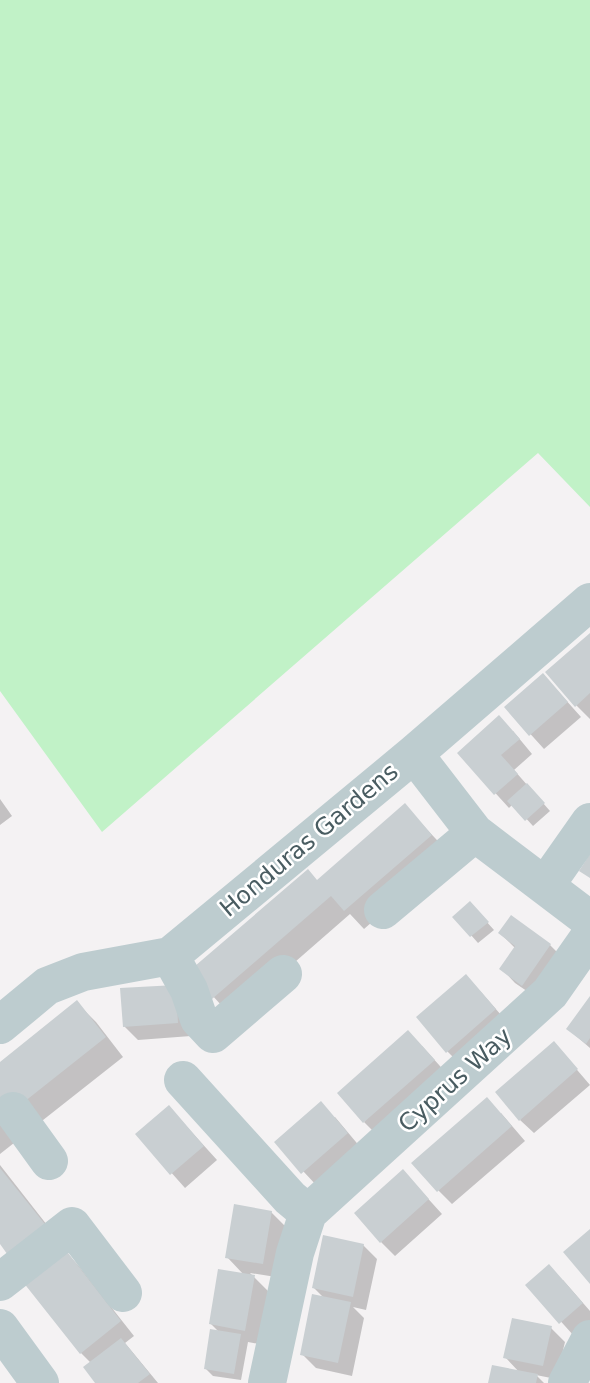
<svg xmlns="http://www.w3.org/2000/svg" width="590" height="1383" viewBox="0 0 590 1383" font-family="'DejaVu Sans',sans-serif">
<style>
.green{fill:#c1f2c7}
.shadow{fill:#0003}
.building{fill:#c9cfd2}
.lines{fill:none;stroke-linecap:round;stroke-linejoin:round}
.minor{stroke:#bdcccf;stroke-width:38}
.labels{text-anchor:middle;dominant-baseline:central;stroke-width:5;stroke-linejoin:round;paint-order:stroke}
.street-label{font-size:24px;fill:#495c61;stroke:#fff}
</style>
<rect width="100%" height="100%" fill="#f4f2f3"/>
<path class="green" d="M0 0H590V507L538 453 102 832 0 691Z"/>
<path class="shadow" d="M590 635V719L576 705Z
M556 689 581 717 544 749 506 707Z
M513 731 532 754 514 770 550 811 533 826 513 804 509 808 459 753Z
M0 799 12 816 0 825Z
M405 806 450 854 364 929 350 914 232 1017 191 972 318 881Z
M477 911 494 930 478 943 455 917Z
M512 917 550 945 564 959 537 998 515 983 502 969 516 949 500 933Z
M175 987 191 1036 138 1040 124 1026Z
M480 991 509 1024 461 1065 447 1051Z
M590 999V1048L568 1029Z
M77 1003 96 1022 123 1057 0 1154V1064Z
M554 1043 590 1085 534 1133 520 1120Z
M422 1046 448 1075 378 1136 364 1122Z
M169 1107 217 1160 185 1188 137 1134Z
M501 1113 525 1141 452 1204 438 1190Z
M335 1117 361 1148 317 1186 276 1142Z
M0 1165 65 1248 63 1250 78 1265 134 1336 125 1343 158 1383H98L91 1363 81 1353 0 1241Z
M403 1171 442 1214 395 1256 381 1242Z
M271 1212 285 1226 276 1277 250 1273 268 1291 259 1344 248 1342 241 1380 213 1376 206 1369 219 1332 211 1324 244 1275 227 1257Z
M363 1245 377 1259 366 1310 353 1307 364 1318 352 1376 316 1368 302 1354 324 1298 314 1288Z
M563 1280 590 1311V1323L574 1336 528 1285Z
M551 1328 565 1342 556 1379 536 1375 544 1383H490L520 1373 505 1357Z"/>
<path class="building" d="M590 633V693L575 707 545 672Z
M543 673 568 702 529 736 504 707Z
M499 715 520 739 501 755 518 774 494 795 457 753Z
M527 783 545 803 525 821 507 801Z
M405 803 432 835 344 911 331 896 212 999 188 972 308 869 317 880Z
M590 854V878L579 871Z
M470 901 489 922 470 937 452 917Z
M511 915 551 944 522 986 499 969 515 946 498 933Z
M466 974 496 1009 446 1053 416 1017Z
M176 985 178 1023 123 1027 120 988Z
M590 996V1038L586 1044 566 1029Z
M77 1000 106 1037 0 1121V1062Z
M408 1030 435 1060 363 1123 337 1093Z
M554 1041 578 1069 519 1121 495 1092Z
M487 1097 512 1126 437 1192 411 1163Z
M321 1101 348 1133 301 1174 274 1142Z
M169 1105 204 1146 170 1175 135 1134Z
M0 1168 48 1228 10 1258 0 1244Z
M403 1169 429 1199 380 1243 354 1213Z
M234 1204 272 1211 263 1264 225 1258Z
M590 1229V1284L563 1252Z
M323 1235 364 1244 353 1297 312 1288Z
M65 1249 121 1321 80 1354 23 1282Z
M549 1264 583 1303 559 1324 525 1285Z
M218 1269 255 1275 245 1331 209 1324Z
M312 1294 351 1302 338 1363 300 1355Z
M512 1318 552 1326 543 1366 503 1358Z
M210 1329 241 1334 234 1374 204 1369Z
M121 1338 150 1374 138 1383H95L83 1367Z
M492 1365 538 1374 536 1383H488Z"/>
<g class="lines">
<path class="minor" d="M414 754 475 833 590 920
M545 886 590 822
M383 910 475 833
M170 956 189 990 199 1019 213 1034 283 974
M0 1025 47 986 83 972 170 956 414 754 590 602
M183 1080 290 1198 308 1213
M13 1111 49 1161
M0 1282 72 1226 123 1293
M0 1328 40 1383
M267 1383 295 1253 308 1213 550 993 590 936
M567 1383 590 1339"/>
</g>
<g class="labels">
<g class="street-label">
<text transform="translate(309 840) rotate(-40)">Honduras Gardens</text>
<text transform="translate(455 1080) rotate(-42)">Cyprus Way</text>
</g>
</g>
</svg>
